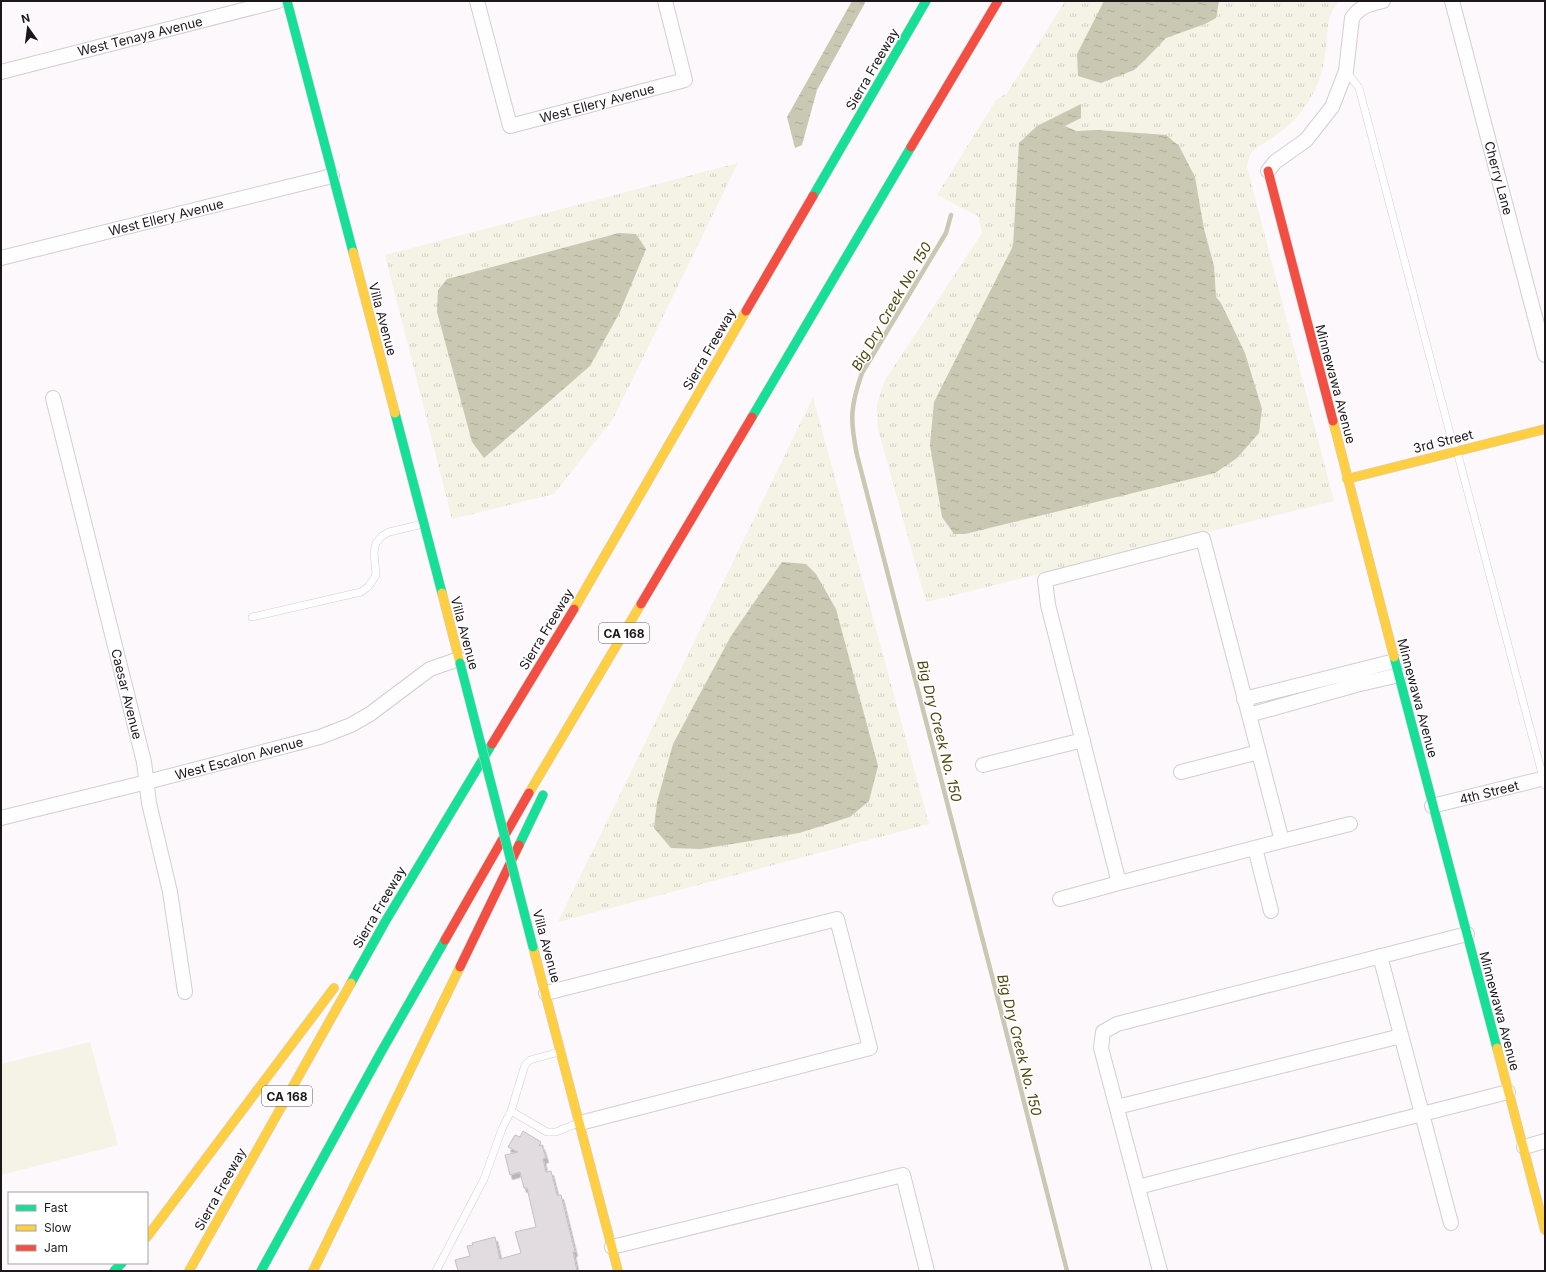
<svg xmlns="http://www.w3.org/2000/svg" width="1546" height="1272" viewBox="0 0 1546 1272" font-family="Inter,sans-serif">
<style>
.grass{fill:url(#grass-tufts)}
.pitch{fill:#f5f2e6}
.water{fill:url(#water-ripples)}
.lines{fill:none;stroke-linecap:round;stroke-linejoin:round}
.stream{stroke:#cac7b2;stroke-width:4.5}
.building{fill:#e2dce0;stroke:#c5c0c3;filter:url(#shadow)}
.lane-casing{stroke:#d3ced1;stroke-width:8}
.street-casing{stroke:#d3ced1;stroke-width:16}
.fast-casing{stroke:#d3ced1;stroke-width:10}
.slow-casing{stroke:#d3ced1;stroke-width:10}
.jam-casing{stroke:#d3ced1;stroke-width:10}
.lane{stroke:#fffefe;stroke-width:7}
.street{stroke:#fffefe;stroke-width:14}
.fast{stroke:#16e098;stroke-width:9}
.slow{stroke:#ffcf43;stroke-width:9}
.jam{stroke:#f24e42;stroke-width:9}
.fast-bridge-casing{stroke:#d3ced1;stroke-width:10;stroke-linecap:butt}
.fast-bridge{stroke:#16e098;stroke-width:9}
.labels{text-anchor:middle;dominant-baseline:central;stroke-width:3;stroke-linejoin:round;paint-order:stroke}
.shield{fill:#fff;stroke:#605d5f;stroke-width:1}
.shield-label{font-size:12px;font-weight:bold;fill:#1c171b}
.street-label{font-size:13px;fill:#1c171b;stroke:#fff}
.water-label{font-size:14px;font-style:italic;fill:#4d470e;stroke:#fff}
</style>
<defs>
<pattern id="grass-tufts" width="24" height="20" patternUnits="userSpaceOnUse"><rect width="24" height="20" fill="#f5f2e6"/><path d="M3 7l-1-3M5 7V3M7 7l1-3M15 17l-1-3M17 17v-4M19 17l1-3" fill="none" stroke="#d1cfc5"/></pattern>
<pattern id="water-ripples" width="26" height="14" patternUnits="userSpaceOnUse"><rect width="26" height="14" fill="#cac7b2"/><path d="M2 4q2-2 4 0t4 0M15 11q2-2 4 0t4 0" fill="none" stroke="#adaa98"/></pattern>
<filter id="shadow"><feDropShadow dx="2.5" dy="4.5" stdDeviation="0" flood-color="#0004"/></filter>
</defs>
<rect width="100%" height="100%" fill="#fdf8fb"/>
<path class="grass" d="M1065 1H1339C1324 19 1329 35 1325 56 1323 71 1318 86 1310 99 1301 115 1287 128 1272 138 1266 142 1257 147 1252 152 1249 155 1248 162 1247 167L1334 501 926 602 878 429 877 404 885 380 982 233 978 216 937 195 996 100 1007 93Z
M738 163 613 419 554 494 452 519 385 255Z
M813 397 929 824 558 922Z"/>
<path class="pitch" d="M90 1042 118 1145 1 1175V1064Z"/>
<path class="water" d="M852 1H866L817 90 802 145 795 148 787 117Z
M1104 1H1219L1216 18 1205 24 1166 38 1145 60 1134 70 1101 83 1078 76 1077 54Z
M1081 104V118L1065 126 1076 131 1097 130 1166 135 1179 146 1195 177 1204 229 1214 266 1216 297 1221 303 1245 353 1262 409 1259 433 1237 458 1215 473 965 534H954L942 517 930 445 934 402 1013 246 1019 143 1037 126Z
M619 233 636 234 646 249 620 312 590 366 484 458 472 442 437 312 438 290 447 279Z
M782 562 806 564 816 574 836 609 878 766 869 801 850 817 799 833 701 849 671 848 654 828 657 802 673 744 731 636Z"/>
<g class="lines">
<path class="stream" d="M951 215 946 233 862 373C850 407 850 420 857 455L991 972 1067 1271"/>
</g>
<path class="building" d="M523 1131 541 1142 539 1146 542 1145 546 1158 543 1159 546 1172 551 1171 557 1195H561L575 1252H573L577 1271H458L455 1260 470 1256 467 1246 473 1245 472 1243 495 1237 500 1259 521 1253 515 1232 536 1227 527 1188H524L520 1172 510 1175 505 1155 518 1152 508 1147 515 1135 520 1137Z"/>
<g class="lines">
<g class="lane-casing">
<path id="lane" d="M1346 71 1359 88 1451 437 1457 451 1545 785
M252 617 361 592 368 587 376 575 374 552 376 543 382 536 389 532 423 524
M559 1052 530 1060 525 1065 511 1111 547 1132H556L578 1123
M436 1271 484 1179 502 1129 511 1111"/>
</g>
<g class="street-casing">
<path id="street" d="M477 1 510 126 685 80 665 1
M1452 1 1545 355
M1 72 278 1
M1268 171 1275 162 1306 140 1332 107 1346 71 1352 18C1360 6 1370 4 1383 1
M1 258 332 176
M53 398 144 762 149 803 170 892 185 992
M1203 539 1282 841 1119 883 1048 605 1045 580Z
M1244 699 1395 661
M1249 715 1356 685 1399 675
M983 765 1083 740
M1181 772 1259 752
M1432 806 1545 778
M1 818 147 782 320 737 351 725 370 714 430 669 459 659
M1282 841 1350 824
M1255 848 1271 911
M1060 899 1119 883
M1380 956 1451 1223
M546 993 837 919 870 1048 580 1123
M1117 1107 1401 1036
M1524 1147 1545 1141
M1138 1187 1508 1092
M612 1247 903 1175 927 1271
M1160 1271 1101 1048 1103 1032 1117 1024 1467 934"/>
</g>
<g class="fast-casing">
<path id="fast" d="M287 1 353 252
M813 196 926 1
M395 413 442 593
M752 417 911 147
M1394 657 1497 1048
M519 845 543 795
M351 983 385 922 492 744
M114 1271 122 1263
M261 1271 380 1054 445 940"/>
</g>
<g class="slow-casing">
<path id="slow" d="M353 252 395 413
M1333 421 1394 657
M1347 479 1545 429
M442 593 460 663
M574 609 746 311
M529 793 641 604
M533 947 618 1271
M1497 1048 1545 1230
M147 1237 334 988
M189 1271 351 983
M313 1271 460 967"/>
</g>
<g class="jam-casing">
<path id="jam" d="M911 147 998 1
M1268 171 1333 421
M746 311 813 196
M641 604 752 417
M492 744 574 609
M445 940 529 793
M460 967 519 845"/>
</g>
<use href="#lane" class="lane"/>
<use href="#street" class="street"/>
<use href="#fast" class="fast"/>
<use href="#slow" class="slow"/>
<use href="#jam" class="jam"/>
<g class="fast-bridge-casing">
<path id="fast-bridge" d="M460 663 533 947"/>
</g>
<use href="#fast-bridge" class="fast-bridge"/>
</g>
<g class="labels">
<g class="shield">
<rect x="599" y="623" width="50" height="20" rx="3"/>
<rect x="262" y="1086" width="50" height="20" rx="3"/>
</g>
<g class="shield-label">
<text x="624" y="633">CA 168</text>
<text x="287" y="1096">CA 168</text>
</g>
<g class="street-label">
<text transform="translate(140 36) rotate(-14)">West Tenaya Avenue</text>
<text transform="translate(872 69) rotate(-60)">Sierra Freeway</text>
<text transform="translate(597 103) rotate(-15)">West Ellery Avenue</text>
<text transform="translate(1499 178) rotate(75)">Cherry Lane</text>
<text transform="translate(166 217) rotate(-14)">West Ellery Avenue</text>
<text transform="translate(383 319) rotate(75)">Villa Avenue</text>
<text transform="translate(709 349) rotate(-60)">Sierra Freeway</text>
<text transform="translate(1336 384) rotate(75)">Minnewawa Avenue</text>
<text transform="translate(1443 441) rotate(-14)">3rd Street</text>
<text transform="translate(546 629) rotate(-59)">Sierra Freeway</text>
<text transform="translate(465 633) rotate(75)">Villa Avenue</text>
<text transform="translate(127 694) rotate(76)">Caesar Avenue</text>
<text transform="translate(1418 698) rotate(75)">Minnewawa Avenue</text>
<text transform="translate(239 758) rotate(-15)">West Escalon Avenue</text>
<text transform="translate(1489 792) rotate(-14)">4th Street</text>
<text transform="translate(379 907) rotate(-60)">Sierra Freeway</text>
<text transform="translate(547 946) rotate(75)">Villa Avenue</text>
<text transform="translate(1500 1011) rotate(75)">Minnewawa Avenue</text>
<text transform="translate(220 1189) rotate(-61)">Sierra Freeway</text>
</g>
<g class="water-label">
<text transform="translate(891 306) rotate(-60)">Big Dry Creek No. 150</text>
<text transform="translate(940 731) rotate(76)">Big Dry Creek No. 150</text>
<text transform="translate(1020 1045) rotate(76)">Big Dry Creek No. 150</text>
</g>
</g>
<rect width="1546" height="1272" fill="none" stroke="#1c171b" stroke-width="4"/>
<rect x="8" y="1192" width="140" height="72" fill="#ffffff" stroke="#a4a2a4"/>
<rect x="16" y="1205" width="20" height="6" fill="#16e098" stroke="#a4a2a4"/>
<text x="44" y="1212" font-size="12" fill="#1c171b">Fast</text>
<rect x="16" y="1225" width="20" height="6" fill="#ffcf43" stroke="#a4a2a4"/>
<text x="44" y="1232" font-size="12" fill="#1c171b">Slow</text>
<rect x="16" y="1245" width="20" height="6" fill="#f24e42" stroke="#a4a2a4"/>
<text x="44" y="1252" font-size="12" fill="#1c171b">Jam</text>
<g transform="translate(28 28) rotate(346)" stroke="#ffffff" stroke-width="3" paint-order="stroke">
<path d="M0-3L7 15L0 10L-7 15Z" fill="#1c171b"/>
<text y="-6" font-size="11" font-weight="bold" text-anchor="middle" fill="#1c171b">N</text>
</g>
</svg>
